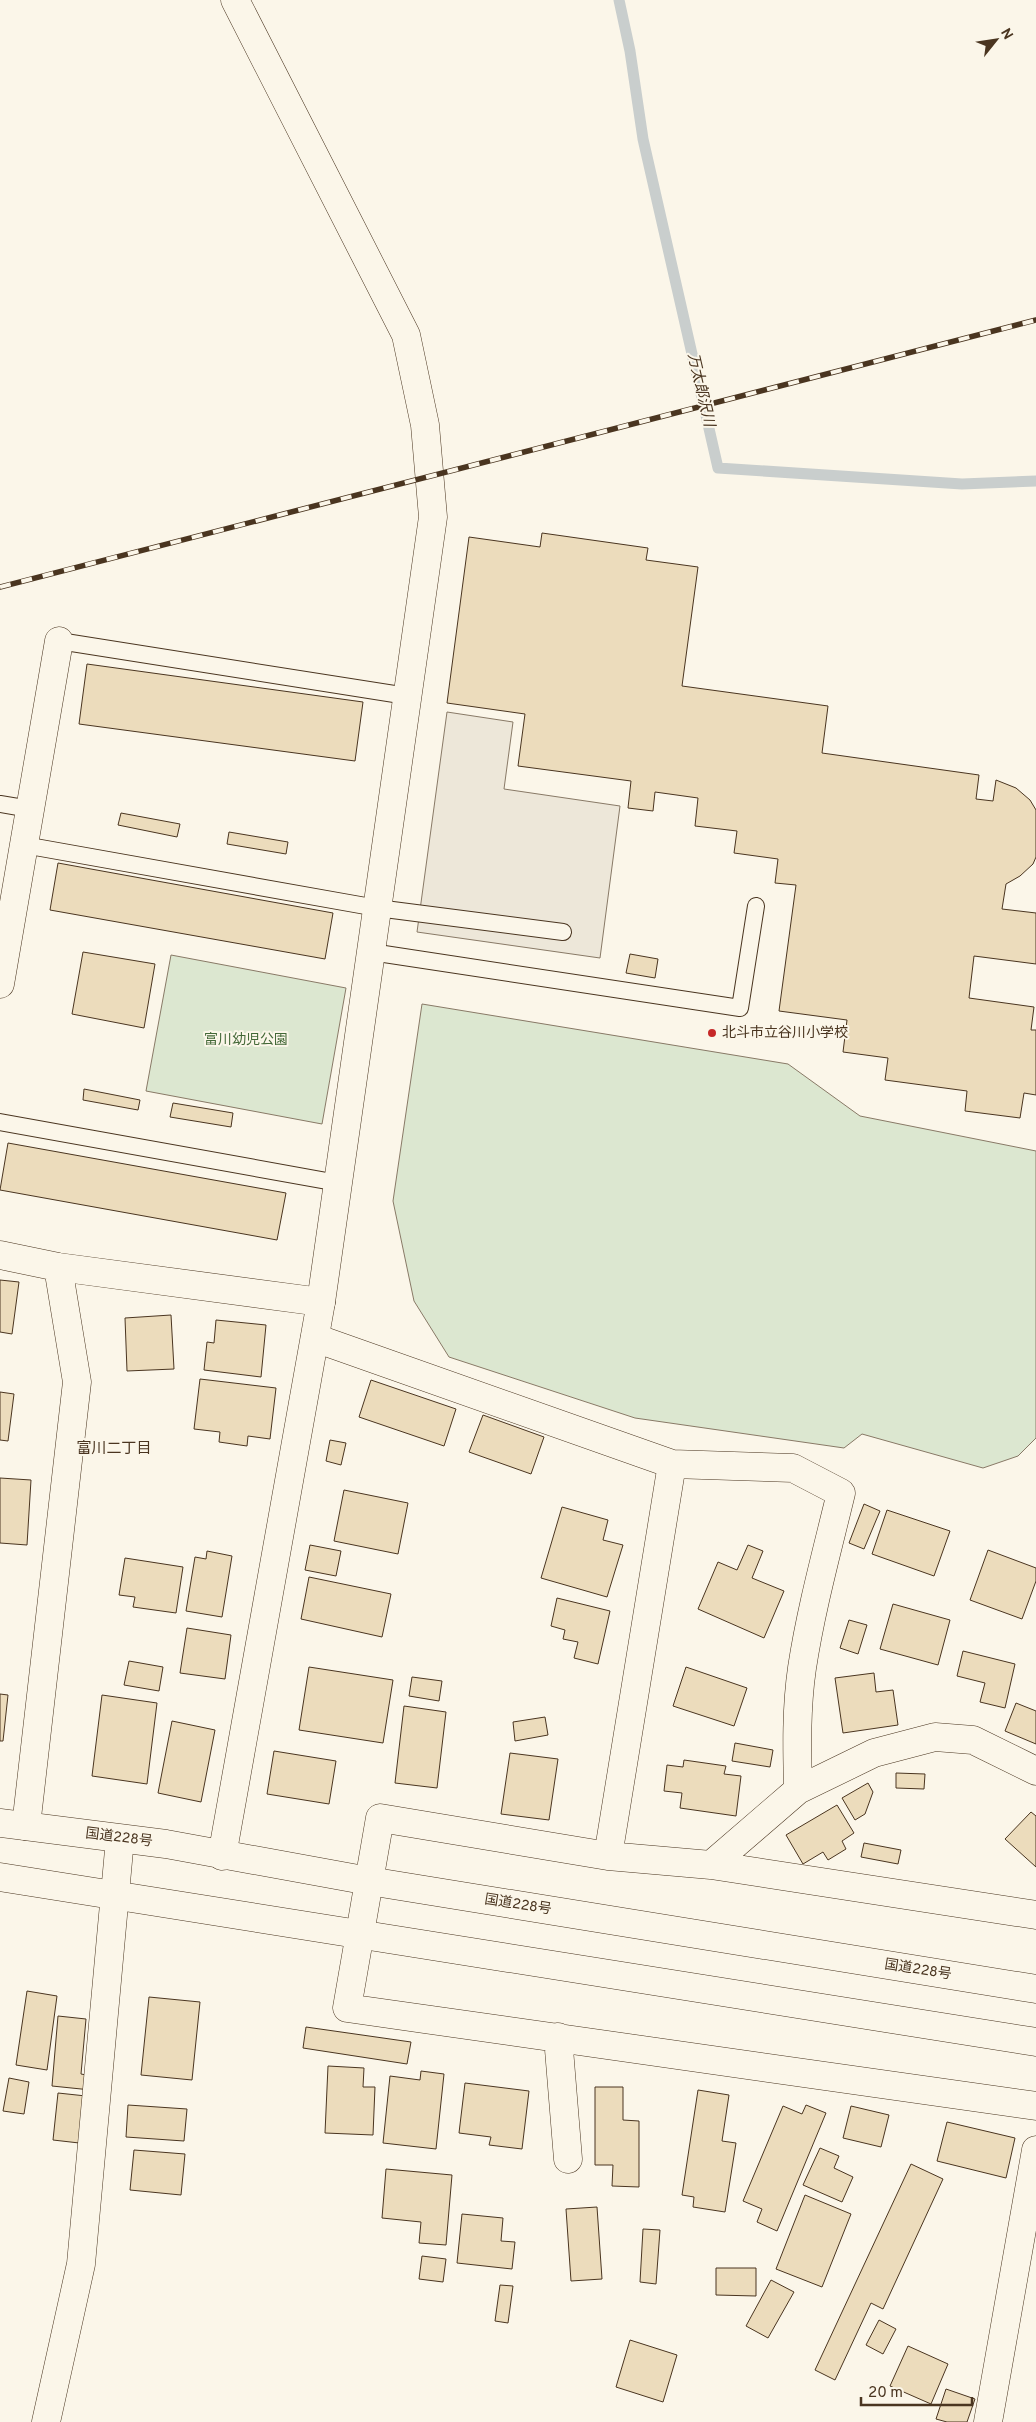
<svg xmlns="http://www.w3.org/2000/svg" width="1036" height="2422" viewBox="0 0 1036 2422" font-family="Overpass,'Noto Sans JP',sans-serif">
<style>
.green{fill:#dce7d0;stroke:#887966}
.parking{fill:#ede7d9;stroke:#887966}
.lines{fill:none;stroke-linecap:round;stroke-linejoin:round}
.stream{stroke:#c9cecd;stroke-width:11}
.building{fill:#ecdcbc;stroke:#4a3520}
.service-casing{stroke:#4a3520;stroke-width:18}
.minor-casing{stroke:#4a3520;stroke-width:29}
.tertiary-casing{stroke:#4a3520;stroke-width:29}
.trunk-casing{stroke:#4a3520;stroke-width:29}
.service{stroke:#fbf6e9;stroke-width:16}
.minor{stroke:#fbf6e9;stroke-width:28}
.tertiary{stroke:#fbf6e9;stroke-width:28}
.trunk{stroke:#fbf6e9;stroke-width:28}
.rail-casing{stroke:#4a3520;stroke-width:5.5}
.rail{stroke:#fbf6e9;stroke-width:4;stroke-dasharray:11;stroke-linecap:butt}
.poi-dot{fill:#c62828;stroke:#fbf6e9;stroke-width:2}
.labels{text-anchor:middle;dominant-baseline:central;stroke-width:4;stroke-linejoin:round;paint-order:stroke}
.poi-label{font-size:14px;fill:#4a3520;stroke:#fbf6e9;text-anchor:start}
.park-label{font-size:14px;fill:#436837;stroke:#fbf6e9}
.street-label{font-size:14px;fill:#4a3520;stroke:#fbf6e9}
.water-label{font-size:15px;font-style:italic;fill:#4a3520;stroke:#fbf6e9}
.neighbourhood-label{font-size:15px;fill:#4a3520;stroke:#fbf6e9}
</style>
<rect width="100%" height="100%" fill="#fbf6e9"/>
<path class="green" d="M171 955 346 988 322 1124 146 1091Z
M422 1004 788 1064 860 1116 1036 1151V1438L1018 1456 983 1468 862 1434 844 1448 635 1418 449 1357 414 1301 393 1201Z"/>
<path class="parking" d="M447 712 513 722 504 789 620 806 600 958 417 932Z"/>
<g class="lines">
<path class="stream" d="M619 0 630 51 643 139 718 468 962 484 1036 481"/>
</g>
<path class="building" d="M542 533 648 548 646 560 698 567 682 686 828 706 822 753 979 775 976 799 993 801 996 780 1016 788 1030 800 1036 810V857L1033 864 1020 876 1006 884 1002 909 1036 913V964L974 956 969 998 1034 1007 1031 1030H1036V1095L1024 1093 1020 1118 965 1111 967 1091 885 1080 888 1058 843 1052 847 1020 779 1011 796 885 775 883 778 859 734 853 737 831 695 826 698 798 655 792 653 811 628 808 631 781 518 766 525 714 447 703 469 537 540 547Z
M87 664 363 702 355 761 79 724Z
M121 813 180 824 177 837 118 825Z
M229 832 288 842 286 854 227 844Z
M58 863 333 913 325 959 50 910Z
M83 952 155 964 144 1028 72 1014Z
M630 954 658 959 655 978 626 973Z
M84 1089 140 1100 138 1110 83 1100Z
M173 1103 233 1113 231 1127 170 1117Z
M8 1143 286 1193 277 1240 0 1190Z
M0 1280 19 1282 12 1334 0 1332Z
M171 1315 174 1369 127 1371 125 1318Z
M216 1320 266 1325 261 1377 204 1370 207 1342 214 1343Z
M200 1379 276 1388 270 1439 248 1436 247 1446 219 1442 220 1432 194 1429Z
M371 1380 456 1409 444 1446 359 1417Z
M0 1392 14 1394 8 1441 0 1440Z
M483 1415 544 1437 531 1474 469 1452Z
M330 1440 346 1443 341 1465 326 1461Z
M0 1478 31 1480 27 1545 0 1543Z
M344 1490 408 1503 398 1554 334 1541Z
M864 1504 880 1511 864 1549 849 1543Z
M562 1507 608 1520 603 1540 623 1545 607 1597 541 1578Z
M887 1510 950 1531 934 1576 872 1554Z
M310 1545 341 1551 336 1576 305 1570Z
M748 1545 763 1551 752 1578 784 1591 764 1638 698 1609 718 1562 737 1570Z
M988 1550 1036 1568V1581L1022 1619 970 1600Z
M207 1551 232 1556 222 1617 186 1611 195 1557 206 1559Z
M125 1558 183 1567 176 1613 133 1607 135 1597 119 1595Z
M309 1577 391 1594 382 1637 301 1619Z
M557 1598 610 1611 598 1664 574 1658 578 1642 563 1639 565 1630 551 1626Z
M893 1604 950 1620 938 1665 880 1649Z
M849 1620 867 1625 858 1654 840 1648Z
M187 1628 231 1635 225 1679 180 1673Z
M963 1651 1015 1664 1005 1708 980 1702 985 1683 957 1676Z
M129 1661 163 1667 159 1691 124 1685Z
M309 1667 393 1680 383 1743 299 1730Z
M686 1667 747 1688 734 1726 673 1706Z
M874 1673 876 1692 893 1690 898 1725 843 1733 835 1678Z
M412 1677 442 1681 439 1701 409 1696Z
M0 1694 8 1695 3 1741H0Z
M102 1695 157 1703 147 1784 92 1776Z
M1016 1703 1036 1711V1744L1005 1731Z
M404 1706 446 1712 437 1788 395 1783Z
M545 1717 548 1735 515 1741 513 1722Z
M172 1721 215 1730 201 1802 158 1793Z
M735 1743 773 1750 770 1767 732 1761Z
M274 1751 336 1761 329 1804 267 1794Z
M510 1753 558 1759 549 1820 501 1814Z
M684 1760 726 1766 724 1774 741 1776 736 1816 680 1808 682 1793 664 1791 667 1765 683 1767Z
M896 1773 925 1774 924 1789 896 1788Z
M868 1783 873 1792 865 1814 855 1820 842 1798Z
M837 1805 854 1833 842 1841 846 1849 828 1860 823 1852 803 1864 786 1835Z
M1031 1812 1036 1816V1867L1005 1839Z
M864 1843 901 1850 898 1864 861 1857Z
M27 1991 57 1996 47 2070 16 2065Z
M149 1997 200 2002 192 2080 141 2075Z
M58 2016 86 2019 81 2074 92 2076 91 2090 52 2086Z
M306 2027 411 2042 407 2064 303 2048Z
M328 2066 364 2068 363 2087H375L373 2135 325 2133Z
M421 2071 444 2074 436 2149 383 2143 390 2076 420 2080Z
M9 2078 29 2082 24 2114 3 2111Z
M465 2083 529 2091 522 2149 489 2145 491 2137 459 2133Z
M595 2087H623V2120L639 2121V2187L612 2186 613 2165H595Z
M698 2090 729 2095 722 2141 736 2143 725 2212 693 2207 694 2197 682 2195Z
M58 2093 86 2096 88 2144 53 2140Z
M128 2105 187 2109 184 2141 126 2137Z
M806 2105 826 2113 777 2231 757 2222 762 2209 743 2201 783 2106 802 2114Z
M851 2106 889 2115 881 2147 843 2138Z
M947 2122 1015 2138 1006 2178 937 2161Z
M820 2148 839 2156 834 2168 853 2177 842 2202 803 2185Z
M134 2150 185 2154 181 2195 130 2190Z
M911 2164 943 2179 883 2309 871 2303 835 2380 815 2370Z
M386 2169 452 2175 446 2245 419 2243 421 2222 382 2218Z
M805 2195 851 2214 822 2287 776 2269Z
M597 2207 602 2279 571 2281 566 2209Z
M462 2214 503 2218 501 2241 515 2242 512 2269 457 2263Z
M643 2229 660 2230 656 2284 640 2282Z
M422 2256 446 2259 443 2282 419 2279Z
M716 2268H756V2296L716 2295Z
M771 2280 794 2292 768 2338 746 2326Z
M500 2285 513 2286 508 2323 495 2321Z
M879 2320 896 2329 883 2354 866 2345Z
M630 2340 677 2355 663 2402 616 2387Z
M908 2346 948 2364 931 2404 890 2386Z
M946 2389 975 2399 967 2422H947L936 2419Z"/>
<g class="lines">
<g class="service-casing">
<path id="service" d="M59 641 407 696
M0 804 30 809
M24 845 377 908 563 932
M371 952 740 1008 756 906
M0 1122 338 1183"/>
</g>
<g class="minor-casing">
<path id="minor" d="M0 984 59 641
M0 1255 58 1267 321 1302
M315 1338 672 1464 608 1856
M672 1464 793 1468 841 1493C827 1551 811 1609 802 1668 796 1709 797 1749 798 1790
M26 1826 77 1382 58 1267
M711 1865 798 1790 874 1753 935 1737 973 1740 1036 1771
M1036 1915 711 1865 608 1856 380 1818 347 2008 1036 2106
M558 2037 568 2159
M46 2422 81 2264 120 1839
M988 2422 1036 2150"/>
</g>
<g class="tertiary-casing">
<path id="tertiary" d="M222 1856 321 1302 433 517 425 425 406 335 235 0"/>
</g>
<g class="trunk-casing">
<path id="trunk" d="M0 1823 166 1844 369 1881 1036 1989
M0 1877 1036 2042"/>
</g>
<use href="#service" class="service"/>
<use href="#minor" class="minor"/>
<use href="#tertiary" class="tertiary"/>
<use href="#trunk" class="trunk"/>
<g class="rail-casing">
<path id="rail" d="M0 587 1036 320"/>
</g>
<use href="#rail" class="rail"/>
</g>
<circle class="poi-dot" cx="712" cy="1033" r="5"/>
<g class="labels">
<g class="poi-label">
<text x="722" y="1033">北斗市立谷川小学校</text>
</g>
<g class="park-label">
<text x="246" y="1040">富川幼児公園</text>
</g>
<g class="street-label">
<text transform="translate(119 1838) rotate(7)">国道228号</text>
<text transform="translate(518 1905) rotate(9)">国道228号</text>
<text transform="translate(918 1970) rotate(9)">国道228号</text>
</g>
<g class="water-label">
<text transform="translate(700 390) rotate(77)">万太郎沢川</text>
</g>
<g class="neighbourhood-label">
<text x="114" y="1449">富川二丁目</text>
</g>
</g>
<g transform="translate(996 40) rotate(60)" stroke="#fbf6e9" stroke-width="4" paint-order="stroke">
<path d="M0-4L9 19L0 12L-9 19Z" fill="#4a3520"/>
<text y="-8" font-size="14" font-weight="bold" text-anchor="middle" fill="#4a3520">N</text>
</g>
<path d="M861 2397v8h111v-8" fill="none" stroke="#4a3520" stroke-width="2.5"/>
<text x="868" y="2397" font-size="15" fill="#4a3520" stroke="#fbf6e9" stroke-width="4" paint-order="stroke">20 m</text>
</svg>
